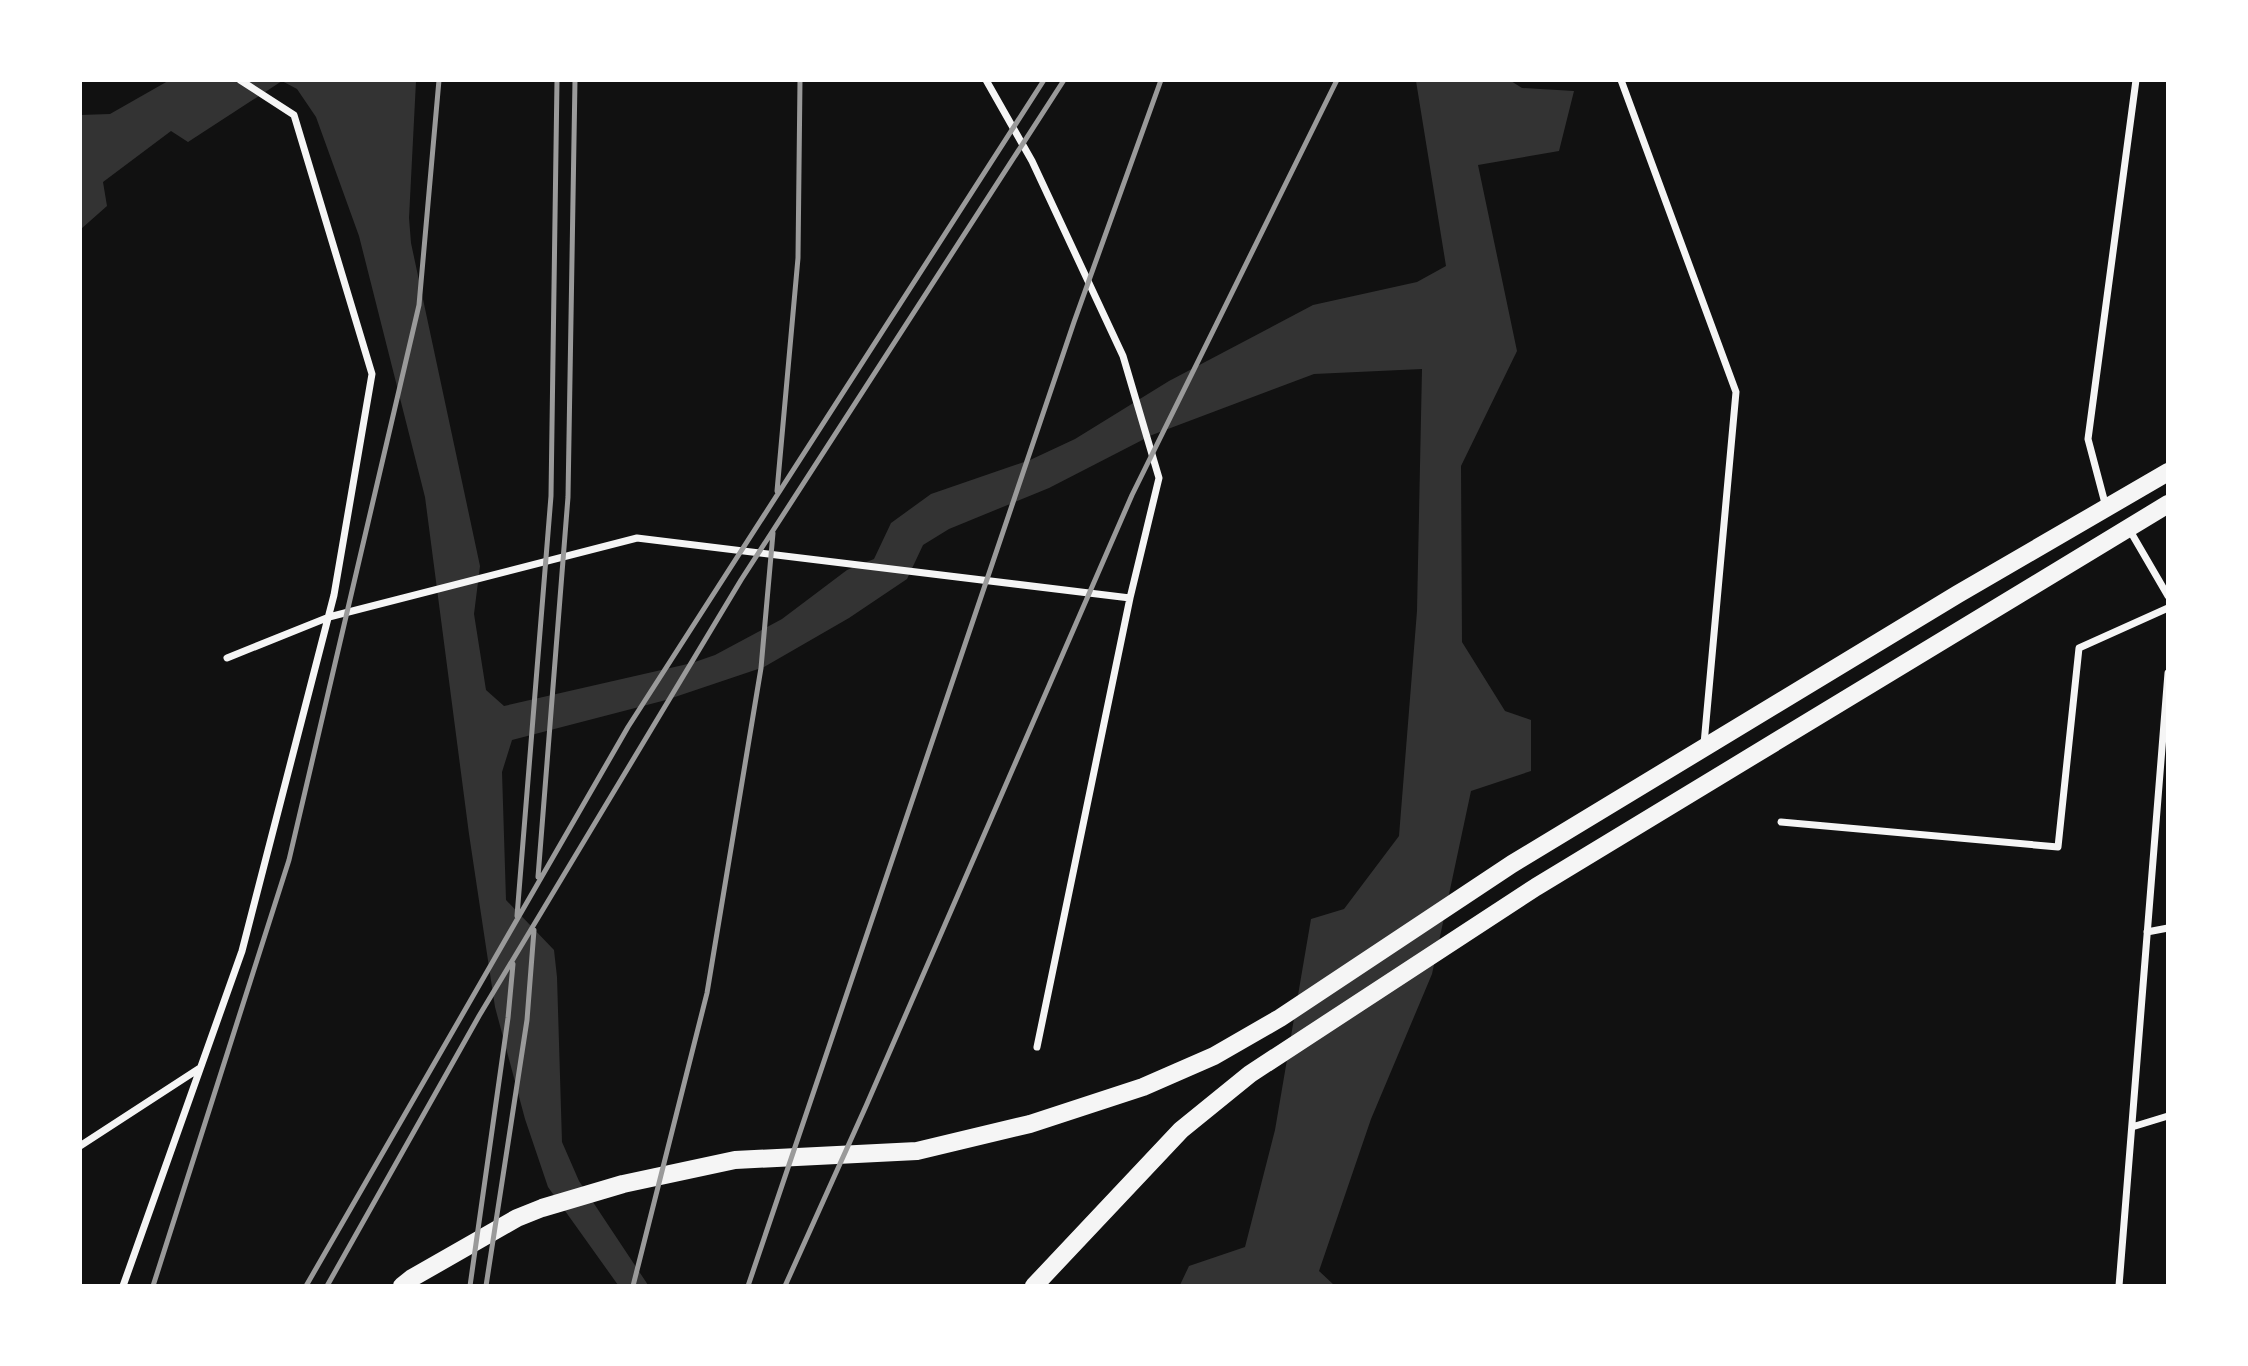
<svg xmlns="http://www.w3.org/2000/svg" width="2248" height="1366" viewBox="0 0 2248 1366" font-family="'Fira Sans Condensed',sans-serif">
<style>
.water{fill:#333}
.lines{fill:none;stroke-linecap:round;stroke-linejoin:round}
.minor{stroke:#f5f5f5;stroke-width:7}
.primary{stroke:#f5f5f5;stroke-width:18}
.rail{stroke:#9a9a9a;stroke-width:5}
</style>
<rect width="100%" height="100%" fill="#111"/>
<path class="water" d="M168 81H416L409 218 411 243 480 566 474 614 486 690 504 706 692 663 715 655 782 619 847 570 874 559 891 523 931 494 1030 460 1075 439 1169 381 1313 305 1417 282 1446 266 1416 81H1511L1522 88 1574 91 1559 151 1478 165 1517 351 1461 466 1462 642 1505 711 1531 720V771L1471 791 1432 974 1371 1119 1319 1271 1334 1285H1180L1189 1266 1245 1247 1275 1130 1311 919 1344 909 1399 836 1417 611 1422 369 1314 374 1152 435 1049 488 949 529 923 545 907 579 849 618 764 667 666 700 512 740 502 772 506 900 554 950 557 977 562 1142 579 1181 648 1285H618L548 1187 525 1119 495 1007 469 834 425 497 359 236 316 117 297 89 282 81 188 142 171 131 103 182 107 206 81 229 80 115 110 114Z"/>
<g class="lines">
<path class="minor" d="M986 80 1032 161 1123 356 1159 478 1130 598
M1621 80 1736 392 1704 744
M2106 507 2088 439 2136 80
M2129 529 2168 596
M227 658 329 617 637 538 1130 598 1037 1047
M1781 822 2058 847 2079 648 2168 608
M2147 932 2168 928
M2132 1127 2168 1116
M80 1146 200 1068
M123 1286 242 951 334 595 372 374 294 115 240 80
M2119 1286 2168 673"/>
<path class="primary" d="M402 1286 412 1278 517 1218 542 1208 623 1184 735 1160 917 1151 1030 1124 1143 1087 1214 1056 1280 1018 1512 864 1958 594 2168 472
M1034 1286 1181 1130 1250 1074 1536 887 2168 504"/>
<path class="rail" d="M777 491 798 258 800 80
M538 877 568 497 575 80
M517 916 551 496 557 80
M153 1286 289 860 419 305 439 80
M306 1286 628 727 1044 80
M327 1286 479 1016 741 580 1064 80
M470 1286 508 1018 513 964
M486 1286 527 1020 534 930
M633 1286 707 993 761 668 773 533
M748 1286 1074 322 1161 80
M785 1286 866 1106 1132 495 1337 80"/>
</g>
<rect width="2248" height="1366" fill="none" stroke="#ffffff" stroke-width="164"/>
</svg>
